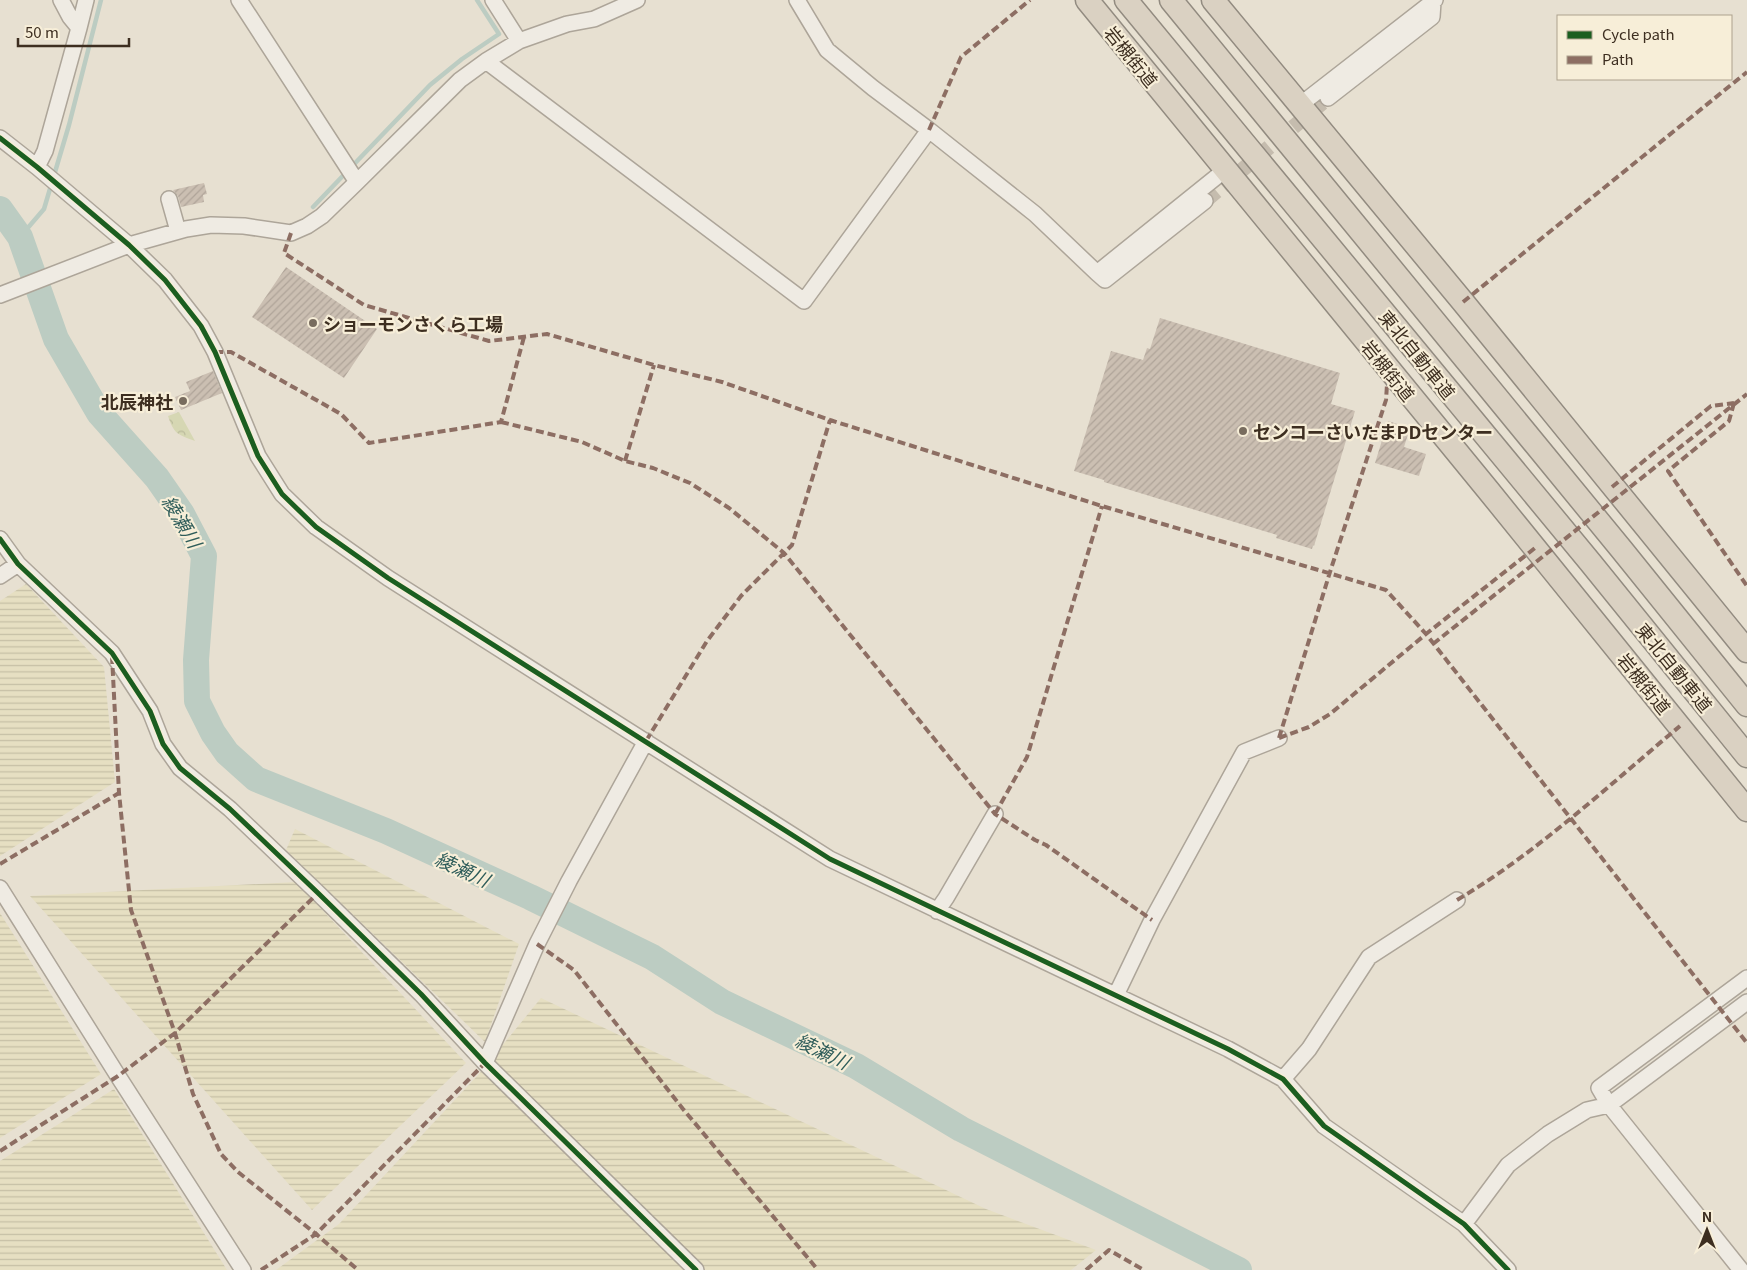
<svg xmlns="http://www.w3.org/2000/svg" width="1747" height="1270" viewBox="0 0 1747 1270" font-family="Georgia,'Noto Sans JP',serif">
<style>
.farmland{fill:url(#farmland-rules)}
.park{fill:url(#park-crowns)}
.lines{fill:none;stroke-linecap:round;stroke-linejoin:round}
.stream{stroke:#bcccc2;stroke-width:4.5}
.river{stroke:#bcccc2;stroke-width:26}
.building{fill:url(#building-hatch)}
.minor-tunnel{stroke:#c5bcae;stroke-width:15;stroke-dasharray:15 8;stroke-linecap:butt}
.minor-casing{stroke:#ada599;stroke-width:18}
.highway-casing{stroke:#928b80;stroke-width:25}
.minor{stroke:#efebe3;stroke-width:15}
.highway{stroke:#dad1c2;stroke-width:22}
.quiet{stroke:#8d6e63;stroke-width:4;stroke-dasharray:8 4;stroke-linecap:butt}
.cycleway-casing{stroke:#f7eed8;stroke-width:8}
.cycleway{stroke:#1b5e20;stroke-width:5}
.poi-dot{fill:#786c5e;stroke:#f7eed8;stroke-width:2}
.labels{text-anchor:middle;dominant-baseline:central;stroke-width:4.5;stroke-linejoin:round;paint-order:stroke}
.street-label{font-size:18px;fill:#3d2e20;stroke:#f7eed8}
.poi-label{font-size:18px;font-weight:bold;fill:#3d2e20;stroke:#f7eed8;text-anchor:start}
.water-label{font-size:19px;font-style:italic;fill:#2f5d5a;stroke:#f7eed8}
</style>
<defs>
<pattern id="farmland-rules" width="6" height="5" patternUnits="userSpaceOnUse" patternTransform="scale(1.25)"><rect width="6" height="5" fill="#e6dfc2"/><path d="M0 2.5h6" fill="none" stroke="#c6c0a6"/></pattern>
<pattern id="park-crowns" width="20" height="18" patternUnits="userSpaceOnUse" patternTransform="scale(1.25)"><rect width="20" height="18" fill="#d6d7b3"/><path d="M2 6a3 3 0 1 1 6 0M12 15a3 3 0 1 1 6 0" fill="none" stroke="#b9b99a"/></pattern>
<pattern id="building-hatch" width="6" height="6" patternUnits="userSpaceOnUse" patternTransform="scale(1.25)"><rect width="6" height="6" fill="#cbbfb2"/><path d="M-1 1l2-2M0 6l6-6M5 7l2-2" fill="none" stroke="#afa499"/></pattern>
</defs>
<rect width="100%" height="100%" fill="#e7e0d1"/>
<path class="farmland" d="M26 584 104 667 115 782 0 856V601Z
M295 829 519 944 485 1042 286 850Z
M296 882 466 1063 312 1210 30 896Z
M0 913 101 1074 0 1138Z
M541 998 986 1209 1096 1250 1071 1270H276L339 1224 479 1074Z
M114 1089 227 1270H0V1161Z"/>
<path class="park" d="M179 412 195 441C177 434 174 434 168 416Z"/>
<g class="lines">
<path class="stream" d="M313 207 430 85 462 59 499 34 477 0
M20 237 44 209 69 125 101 0"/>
<path class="river" d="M0 209 20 237 56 339 99 413 157 478 182 514 204 556 196 660 197 701 213 733 227 753 256 779 386 831 530 897 652 957 722 1002 856 1066 961 1129 1239 1270"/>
</g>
<path class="building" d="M204 183 207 194 203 195 204 202 181 207 178 196 173 190Z
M286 267 377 329 344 378 252 317Z
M1160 318 1340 373 1331 404 1355 411 1314 546 1313 545 1312 549 1276 538 1277 535 1104 482V480L1074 471 1111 351 1143 360 1147 348 1150 349Z
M213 371 222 393 181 410 175 397 190 391 186 382Z
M1388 421 1410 428 1404 447 1426 454 1419 476 1375 463Z"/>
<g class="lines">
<path class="minor-tunnel" d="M1205 201 1328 98"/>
<g class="minor-casing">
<path id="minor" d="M239 0 357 182
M493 0 519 41
M797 0 827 50 873 88 929 130 1035 214 1097 273 1225 170
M79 28 86 0
M486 61 804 301 929 130
M1328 98 1432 17 1433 2
M1300 105 1435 0
M0 138 37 167 129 245 165 280 201 326 215 352 258 456 282 494 316 527 388 578 830 859 1228 1049 1283 1079 1324 1126 1464 1224 1508 1270
M37 167 45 151 79 28 70 17 61 0
M169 199 178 231
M1097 273 1105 280 1205 201
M0 295 129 245 186 229 211 225 244 226 291 233 307 226 322 216 357 182 460 80 486 61 519 41 567 24 594 19 637 0
M0 539 18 564 112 653 150 711 163 744 180 768 230 809 318 893 421 994 485 1063 696 1270
M0 576 18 564
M0 888 118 1076 243 1270
M937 911 946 898 995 814
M1116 995 1152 920 1244 752 1279 738
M485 1063 537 944 569 881 646 741
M1283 1079 1309 1049 1369 957 1457 900
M1464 1224 1508 1165 1548 1134 1587 1110 1609 1105 1747 1002
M1741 1270 1609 1105 1599 1088 1747 978"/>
</g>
<g class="highway-casing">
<path id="highway" d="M1087 0 1488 490 1747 810
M1126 0 1590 562 1747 756
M1171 0 1622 550 1747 705
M1213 0 1463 302 1747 651"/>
</g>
<use href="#minor" class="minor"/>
<use href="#highway" class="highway"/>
<path class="quiet" d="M929 130 961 57 1030 0
M291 233 284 253 364 305 489 341 547 334 654 365 722 382 830 420 1102 506 1386 590 1426 634 1747 1043
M1463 302 1747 72
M215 352H231L341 414 369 443 501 422 524 337
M1734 403 1729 421 1668 471 1747 586
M501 422 582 442 625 461 653 468 690 483 729 508 784 553 995 814 1035 840 1046 845 1152 920
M625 461 654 365
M1612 487 1711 406 1734 403
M1433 644 1747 394
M112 656 119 793 131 910 175 1033 193 1094 221 1154 238 1172 316 1234 358 1270
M1279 738 1330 572 1386 400 1388 369
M1279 738 1309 727 1330 714 1426 634 1535 548
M646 741 707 641 741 596 792 545 830 420
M995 814 1027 757 1102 506
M0 864 119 793
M1457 900C1538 852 1608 786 1680 726
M537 944 574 970 683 1109 818 1270
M0 1151 118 1076 175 1033 318 893
M261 1270 316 1234 485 1063
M1086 1270 1109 1250 1144 1270"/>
<g class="cycleway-casing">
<path id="cycleway" d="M0 138 37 167 129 245 165 280 201 326 215 352 258 456 282 494 316 527 388 578 830 859 1228 1049 1283 1079 1324 1126 1464 1224 1508 1270
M0 539 18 564 112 653 150 711 163 744 180 768 230 809 318 893 421 994 485 1063 696 1270"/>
</g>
<use href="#cycleway" class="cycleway"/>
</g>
<g class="poi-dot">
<circle cx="313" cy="323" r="5"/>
<circle cx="183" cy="401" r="5"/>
<circle cx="1243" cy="431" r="5"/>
</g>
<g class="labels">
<g class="street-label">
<text transform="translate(1132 56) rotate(51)">岩槻街道</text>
<text transform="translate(1418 354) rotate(51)">東北自動車道</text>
<text transform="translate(1389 370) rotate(51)">岩槻街道</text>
<text transform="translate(1675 667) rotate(51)">東北自動車道</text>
<text transform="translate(1645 683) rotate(51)">岩槻街道</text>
</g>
<g class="poi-label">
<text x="323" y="323">ショーモンさくら工場</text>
<text x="173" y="401" text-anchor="end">北辰神社</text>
<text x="1253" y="431">センコーさいたまPDセンター</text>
</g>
<g class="water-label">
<text transform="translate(183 521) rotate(59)">綾瀬川</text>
<text transform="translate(463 868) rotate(25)">綾瀬川</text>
<text transform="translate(823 1050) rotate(26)">綾瀬川</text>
</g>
</g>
<rect x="1557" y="15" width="175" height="65" fill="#f7eed8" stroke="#ada18e"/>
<rect x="1567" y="31" width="25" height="8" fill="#1b5e20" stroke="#ada18e"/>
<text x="1602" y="40" font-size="15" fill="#3d2e20">Cycle path</text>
<rect x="1567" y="56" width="25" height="8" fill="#8d6e63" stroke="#ada18e"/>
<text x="1602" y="65" font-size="15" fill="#3d2e20">Path</text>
<g transform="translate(1707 1230)" stroke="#f7eed8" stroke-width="4" paint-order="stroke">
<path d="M0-4L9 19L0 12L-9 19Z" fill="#3d2e20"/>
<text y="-8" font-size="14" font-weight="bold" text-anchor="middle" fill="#3d2e20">N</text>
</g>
<path d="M18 38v8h111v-8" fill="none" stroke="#3d2e20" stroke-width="2.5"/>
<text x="25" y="38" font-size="15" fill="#3d2e20" stroke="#f7eed8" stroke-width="4" paint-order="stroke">50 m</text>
</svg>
